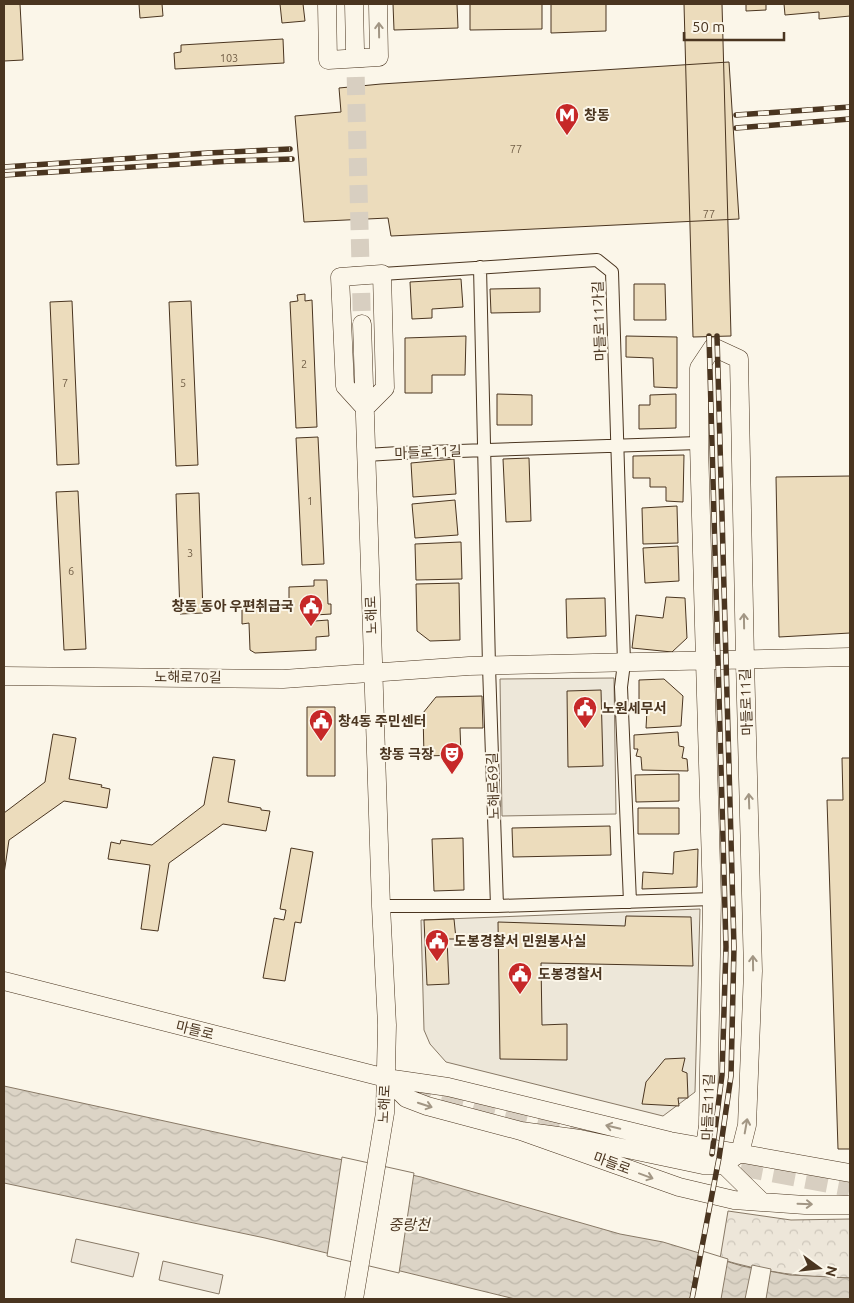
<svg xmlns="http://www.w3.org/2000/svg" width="854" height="1303" viewBox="0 0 854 1303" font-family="Ubuntu,'Noto Sans KR',sans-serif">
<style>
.park{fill:url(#park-crowns);stroke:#887966}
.pitch{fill:#ede6d9;stroke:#887966}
.parking{fill:#ede7d9;stroke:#887966}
.water{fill:url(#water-waves);stroke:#887966}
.pier{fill:#fbf6e9;stroke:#887966}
.building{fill:#ecdcbc;stroke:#4a3520}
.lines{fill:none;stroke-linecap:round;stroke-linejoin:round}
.secondary-tunnel{stroke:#d8cfc1;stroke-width:18;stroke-dasharray:18 9;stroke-linecap:butt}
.highway-tunnel{stroke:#d8cfc1;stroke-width:22;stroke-dasharray:22 11;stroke-linecap:butt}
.street-casing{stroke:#4a3520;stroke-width:14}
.secondary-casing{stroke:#4a3520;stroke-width:19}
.street{stroke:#fbf6e9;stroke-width:12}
.secondary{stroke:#fbf6e9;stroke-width:18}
.rail-casing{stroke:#4a3520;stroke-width:5.5}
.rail{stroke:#fbf6e9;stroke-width:4;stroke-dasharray:11;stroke-linecap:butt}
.oneway{stroke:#a29684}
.labels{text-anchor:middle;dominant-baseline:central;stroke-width:4;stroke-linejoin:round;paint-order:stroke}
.number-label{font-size:11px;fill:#725f47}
.poi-label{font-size:14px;font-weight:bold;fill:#4a3520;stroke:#fbf6e9;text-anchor:start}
.street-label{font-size:14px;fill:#4a3520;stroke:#fbf6e9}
.water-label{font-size:15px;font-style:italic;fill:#4a3520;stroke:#fbf6e9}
</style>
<defs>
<pattern id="park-crowns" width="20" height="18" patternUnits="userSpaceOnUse" patternTransform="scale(1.25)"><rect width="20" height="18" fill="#ede6d9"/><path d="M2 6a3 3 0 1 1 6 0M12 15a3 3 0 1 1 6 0" fill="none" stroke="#cdc6ba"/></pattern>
<pattern id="water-waves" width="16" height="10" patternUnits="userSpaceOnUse" patternTransform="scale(1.25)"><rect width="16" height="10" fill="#dcd4c6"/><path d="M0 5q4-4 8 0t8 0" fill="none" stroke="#beb7aa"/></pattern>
</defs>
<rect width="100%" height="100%" fill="#fbf6e9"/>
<path class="park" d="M728 1211 791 1220 850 1219V1278C805 1278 763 1272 720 1259Z"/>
<path class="pitch" d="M76 1239 139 1253 133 1277 71 1262Z
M163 1261 223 1275 219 1294 159 1280Z"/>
<path class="parking" d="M614 678 616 814 502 816 500 679Z
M700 909 695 1092 663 1116 446 1062 430 1044 424 1030 421 920Z"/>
<path class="water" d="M4 1086 421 1177 620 1234 663 1242 742 1266 790 1275 850 1278V1299H515L265 1238 4 1183Z"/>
<path class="pier" d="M342 1157 414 1173 399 1273 327 1256Z
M699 1250 728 1259 721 1299H690Z
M752 1265 771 1269 766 1299H745Z"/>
<path class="building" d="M4 4H20L23 60 4 61Z
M139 4H162L163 16 140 18Z
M280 4H303L305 21 282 23Z
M393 4H457L458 28 394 30Z
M470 4H542V29L470 30Z
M551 4H606V31L551 33Z
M684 4H722L731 336 693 337Z
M746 4H766V10L746 11Z
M784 4H850V16L819 19V12L785 15Z
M283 39 284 63 175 69 174 53 181 52V45Z
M729 62 739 219 391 236 388 218 304 222 295 116 341 112 339 88 381 84Z
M461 279 463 307 432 309V318L412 319 410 282Z
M634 284H665L666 320H634Z
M540 288V312L491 313 490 289Z
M305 294V301L312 300 317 427 296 428 290 302 298 301 297 295Z
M72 301 79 464 57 465 50 302Z
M191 301 198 465 176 466 169 302Z
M466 336 465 375H432V393H405V338Z
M626 336 677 337V388L654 387 653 358 626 357Z
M497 394 532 395V425H497Z
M676 394V428L639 429V405H650V395Z
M318 437 324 564 302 565 296 438Z
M684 455 683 502 666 501V487H650V478H633V456Z
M529 458 531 521 506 522 503 459Z
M454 459 456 494 413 497 411 463Z
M850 476V633L779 637 776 477Z
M78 491 86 649 64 650 56 492Z
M199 493 203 613 180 614 176 494Z
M455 500 458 535 415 538 412 504Z
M677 506 678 543 643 544 642 508Z
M461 542 462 579 416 580 415 544Z
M678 546 679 581 645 583 643 548Z
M314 580H327L328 604H331V614L315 615V621L328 620 329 636 316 637V650L255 653 250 650 249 623 242 624V607L289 605V587L314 586Z
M459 583 460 640 430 641 417 631 416 584Z
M666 597 685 598 687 638 672 652 632 648 636 615 663 618Z
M605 598 606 636 567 638 566 599Z
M664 679 683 696 681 726 646 728 647 710 639 711V680Z
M601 690 603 766 568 767 567 691Z
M482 696 483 728H460L461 755 424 756 423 713 436 697Z
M307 707H335V776H307Z
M678 732 679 746 684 747 682 758 687 759 688 771 642 770 641 757 636 756 638 749H634V735Z
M53 734 76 738 69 779 102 785 101 787 110 789 107 808 64 801 9 840 4 874V813L45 782Z
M213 757 235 760 228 802 261 808V810L270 811 266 831 223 824 169 863 158 931 141 929 150 865 108 859 111 842 120 844 121 840 152 845 204 805Z
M842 758H850V1149H838L827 800H843Z
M679 774V801L636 802 635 775Z
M638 808H679V834H638Z
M610 826 611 855 513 857 512 828Z
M463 838 464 890 434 891 432 839Z
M291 848 313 852 301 923 295 922 285 981 263 978 274 918 284 920 286 910 280 909Z
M698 849 697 887 642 889 643 872 673 874 674 852Z
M626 916 691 917 693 966 541 963 542 1025 567 1024V1060L500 1059 498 922 625 926Z
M454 919 456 939H447L449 984 427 985 424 920Z
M685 1058 682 1071 687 1073 688 1098H678L679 1106 642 1104 646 1082 665 1059Z"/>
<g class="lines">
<path class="secondary-tunnel" d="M355 50 362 324"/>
<path class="highway-tunnel" d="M410 1088 634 1143
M709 1159 850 1186"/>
<g class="street-casing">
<path id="street" d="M480 267 489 666 497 906
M382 274 597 260 612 272 624 663 621 687 630 902
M366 455 399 453 699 443
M381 906H497L712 899"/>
</g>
<g class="secondary-casing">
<path id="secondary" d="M327 4 328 60 379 57 378 4
M354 4 355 50
M382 274 385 388 365 408 345 386 340 277Z
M4 676 283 679 469 666 850 657
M4 981 386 1078 448 1087 670 1141 850 1173
M386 1078 406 1098 427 1106 521 1131 679 1187 734 1200 805 1205H850
M521 1131 580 1139 703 1165H722L740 1153 747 1125 753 971 745 660 739 359 713 347 699 368V443L705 661 712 899 708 1126 705 1146 761 1201
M354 1299 385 1113 387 1025 381 906 362 324"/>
</g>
<use href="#street" class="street"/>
<use href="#secondary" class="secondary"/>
<g class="rail-casing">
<path id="rail" d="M736 115 850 107
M736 128 850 119
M4 167 208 153 290 149
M4 175 231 161 292 159
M709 336 726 947 722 1075 712 1154
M692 1299 719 1158 731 1076 734 947 717 336"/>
</g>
<use href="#rail" class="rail"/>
</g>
<defs><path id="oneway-shaft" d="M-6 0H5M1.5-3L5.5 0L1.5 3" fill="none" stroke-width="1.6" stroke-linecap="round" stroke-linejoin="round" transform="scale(1.25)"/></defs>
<g class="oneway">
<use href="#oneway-shaft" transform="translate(379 30) rotate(-91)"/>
<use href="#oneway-shaft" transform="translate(744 621) rotate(-91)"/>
<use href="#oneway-shaft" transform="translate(749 801) rotate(-92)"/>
<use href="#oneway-shaft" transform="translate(753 963) rotate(-91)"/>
<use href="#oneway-shaft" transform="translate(425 1105) rotate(18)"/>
<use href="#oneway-shaft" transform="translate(746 1126) rotate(-80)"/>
<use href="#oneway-shaft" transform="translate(613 1127) rotate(-166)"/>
<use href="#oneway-shaft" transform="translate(646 1176) rotate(20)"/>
<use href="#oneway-shaft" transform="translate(805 1204) rotate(2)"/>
</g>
<defs>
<g id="metro-pin" transform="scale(1.25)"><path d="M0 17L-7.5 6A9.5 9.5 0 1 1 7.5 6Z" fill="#c62828" stroke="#fbf6e9"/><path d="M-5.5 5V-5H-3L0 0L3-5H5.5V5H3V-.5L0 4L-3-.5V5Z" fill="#fff"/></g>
<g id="civic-pin" transform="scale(1.25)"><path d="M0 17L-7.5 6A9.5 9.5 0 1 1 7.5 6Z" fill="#c62828" stroke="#fbf6e9"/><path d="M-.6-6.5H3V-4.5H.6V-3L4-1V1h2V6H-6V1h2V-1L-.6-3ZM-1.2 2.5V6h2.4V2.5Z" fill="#fff"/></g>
<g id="theatre-pin" transform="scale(1.25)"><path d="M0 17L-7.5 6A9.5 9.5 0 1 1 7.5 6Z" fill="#c62828" stroke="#fbf6e9"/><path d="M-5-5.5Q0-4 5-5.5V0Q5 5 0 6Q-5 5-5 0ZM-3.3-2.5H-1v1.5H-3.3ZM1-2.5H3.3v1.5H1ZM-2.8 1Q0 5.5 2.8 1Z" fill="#fff"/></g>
</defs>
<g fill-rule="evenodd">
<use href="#metro-pin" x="567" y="115"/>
<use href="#civic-pin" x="311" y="606"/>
<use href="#civic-pin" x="585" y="708"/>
<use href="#civic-pin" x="321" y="721"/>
<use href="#theatre-pin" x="452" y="754"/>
<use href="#civic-pin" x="437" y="941"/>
<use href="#civic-pin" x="520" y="974"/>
</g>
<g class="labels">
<g class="number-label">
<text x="229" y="58">103</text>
<text x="516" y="149">77</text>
<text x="709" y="214">77</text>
<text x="304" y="364">2</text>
<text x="65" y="383">7</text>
<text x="183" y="383">5</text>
<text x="310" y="501">1</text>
<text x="190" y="553">3</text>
<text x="71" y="571">6</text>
</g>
<g class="poi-label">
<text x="584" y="115">창동</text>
<text x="294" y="606" text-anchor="end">창동 동아 우편취급국</text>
<text x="602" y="708">노원세무서</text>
<text x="338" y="721">창4동 주민센터</text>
<text x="434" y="754" text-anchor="end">창동 극장</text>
<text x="454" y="941">도봉경찰서 민원봉사실</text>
<text x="538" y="974">도봉경찰서</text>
</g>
<g class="street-label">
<text transform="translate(599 321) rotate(-92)">마들로11가길</text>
<text transform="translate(428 452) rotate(-2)">마들로11길</text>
<text transform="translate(371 615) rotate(-92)">노해로</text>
<text transform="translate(188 677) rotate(1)">노해로70길</text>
<text transform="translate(746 702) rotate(-92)">마들로11길</text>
<text transform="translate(493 786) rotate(-92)">노해로69길</text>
<text transform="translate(195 1030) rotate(14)">마들로</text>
<text transform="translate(384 1104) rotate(-87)">노해로</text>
<text transform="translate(708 1107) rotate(-88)">마들로11길</text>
<text transform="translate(612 1163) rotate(20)">마들로</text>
</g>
<g class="water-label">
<text x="409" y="1224">중랑천</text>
</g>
</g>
<rect width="854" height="1303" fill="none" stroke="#4a3520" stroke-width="10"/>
<g transform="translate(819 1268) rotate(105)" stroke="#fbf6e9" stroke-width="4" paint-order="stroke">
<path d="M0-4L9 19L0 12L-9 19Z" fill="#4a3520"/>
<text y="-8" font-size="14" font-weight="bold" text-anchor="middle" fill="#4a3520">N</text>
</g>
<path d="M684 32v8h100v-8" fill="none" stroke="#4a3520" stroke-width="2.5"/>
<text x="692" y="32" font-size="15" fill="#4a3520" stroke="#fbf6e9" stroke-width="4" paint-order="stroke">50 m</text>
</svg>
